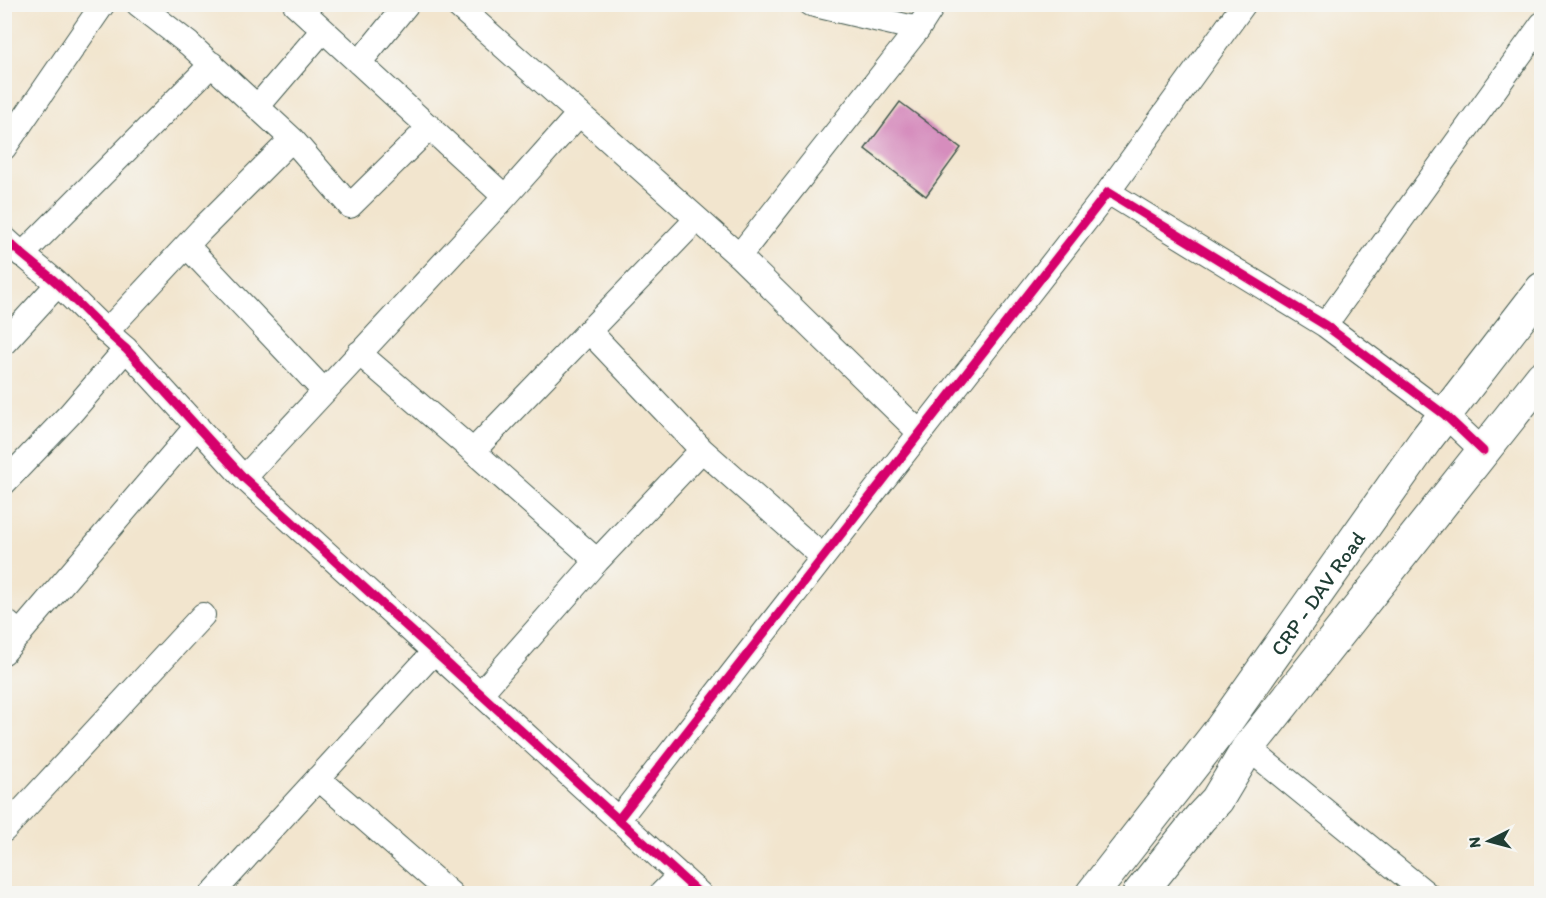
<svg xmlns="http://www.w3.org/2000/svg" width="1546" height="898" viewBox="0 0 1546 898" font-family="Itim,sans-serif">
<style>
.building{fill:#d68dbd}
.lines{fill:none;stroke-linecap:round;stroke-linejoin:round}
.street-casing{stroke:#3f564b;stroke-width:26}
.secondary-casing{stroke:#3f564b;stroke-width:35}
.street{stroke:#fff;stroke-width:24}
.secondary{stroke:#fff;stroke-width:33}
.cycleway-casing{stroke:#f6f6f2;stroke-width:13}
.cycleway{stroke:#d6006c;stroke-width:9}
.labels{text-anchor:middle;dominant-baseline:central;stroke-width:4.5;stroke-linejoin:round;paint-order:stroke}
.street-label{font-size:21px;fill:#1f3d34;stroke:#f6f6f2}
</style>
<rect width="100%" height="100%" fill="#f6f6f2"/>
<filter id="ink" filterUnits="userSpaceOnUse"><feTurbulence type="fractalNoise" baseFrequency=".0167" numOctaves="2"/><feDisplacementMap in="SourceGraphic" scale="12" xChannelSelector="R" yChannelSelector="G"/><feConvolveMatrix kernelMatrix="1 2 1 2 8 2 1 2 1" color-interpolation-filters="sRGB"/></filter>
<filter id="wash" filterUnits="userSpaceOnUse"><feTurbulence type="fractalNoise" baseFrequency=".008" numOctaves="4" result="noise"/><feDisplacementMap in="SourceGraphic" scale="24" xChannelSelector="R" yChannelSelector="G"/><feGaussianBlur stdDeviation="1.35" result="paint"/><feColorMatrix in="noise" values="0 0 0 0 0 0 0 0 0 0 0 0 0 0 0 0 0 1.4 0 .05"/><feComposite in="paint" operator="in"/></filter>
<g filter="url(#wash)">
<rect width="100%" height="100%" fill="#f2e5ce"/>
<g id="blocks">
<path class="building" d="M900 102 961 148 926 196 865 149Z"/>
</g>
</g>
<g filter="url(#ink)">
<use href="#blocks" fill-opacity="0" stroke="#3f564b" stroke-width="1.5"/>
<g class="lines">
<g class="street-casing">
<path id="street" d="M295 4 505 197
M456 4 739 256 918 29 934 4
M811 4 918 29
M359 63 407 4
M258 106 323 30
M292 139 350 206 430 127
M4 148 103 4
M1108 192 1244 4
M4 238C22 255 41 269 58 284 81 306 102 329 126 349L244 478 700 894
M187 246 324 391
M22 255 212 64
M739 256 920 433
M1325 325 1542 24
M589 331 702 450
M106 332 201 230 292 139 189 44 138 4
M4 343 58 284
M359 353 473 451 697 219
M473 451 597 561
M244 478 505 197 579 114
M4 483 70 414 126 349
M4 620 20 634
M4 652 197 426
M480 694 597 561 702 450 823 557
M1248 748 1427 894
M318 778 451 894
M618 820 1108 192 1325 325 1445 415 1483 451
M4 830 203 615
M212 894 434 652
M661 894 680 875"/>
</g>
<g class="secondary-casing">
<g id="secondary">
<path id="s1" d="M1092 894 1221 729 1427 438 1542 289"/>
<path d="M1139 894 1200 818 1217 800 1248 748 1542 377"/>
</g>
</g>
<use href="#street" class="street"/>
<use href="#secondary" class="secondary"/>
<g class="cycleway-casing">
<path id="cycleway" d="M4 238C22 255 41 269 58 284 81 306 102 329 126 349L244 478 700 894
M618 820 1108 192 1325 325 1445 415 1483 451"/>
</g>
<use href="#cycleway" class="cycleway"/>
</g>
</g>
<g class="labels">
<g class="street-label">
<text stroke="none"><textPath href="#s1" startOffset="376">CRP - DAV Road</textPath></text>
</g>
</g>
<rect width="1546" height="898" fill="none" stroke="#f6f6f2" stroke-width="24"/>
<g transform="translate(1489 841) rotate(264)" stroke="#f6f6f2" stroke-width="4.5" paint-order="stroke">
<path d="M0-4.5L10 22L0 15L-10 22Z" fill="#1f3d34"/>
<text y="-9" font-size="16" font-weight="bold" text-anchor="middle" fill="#1f3d34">N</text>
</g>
</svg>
